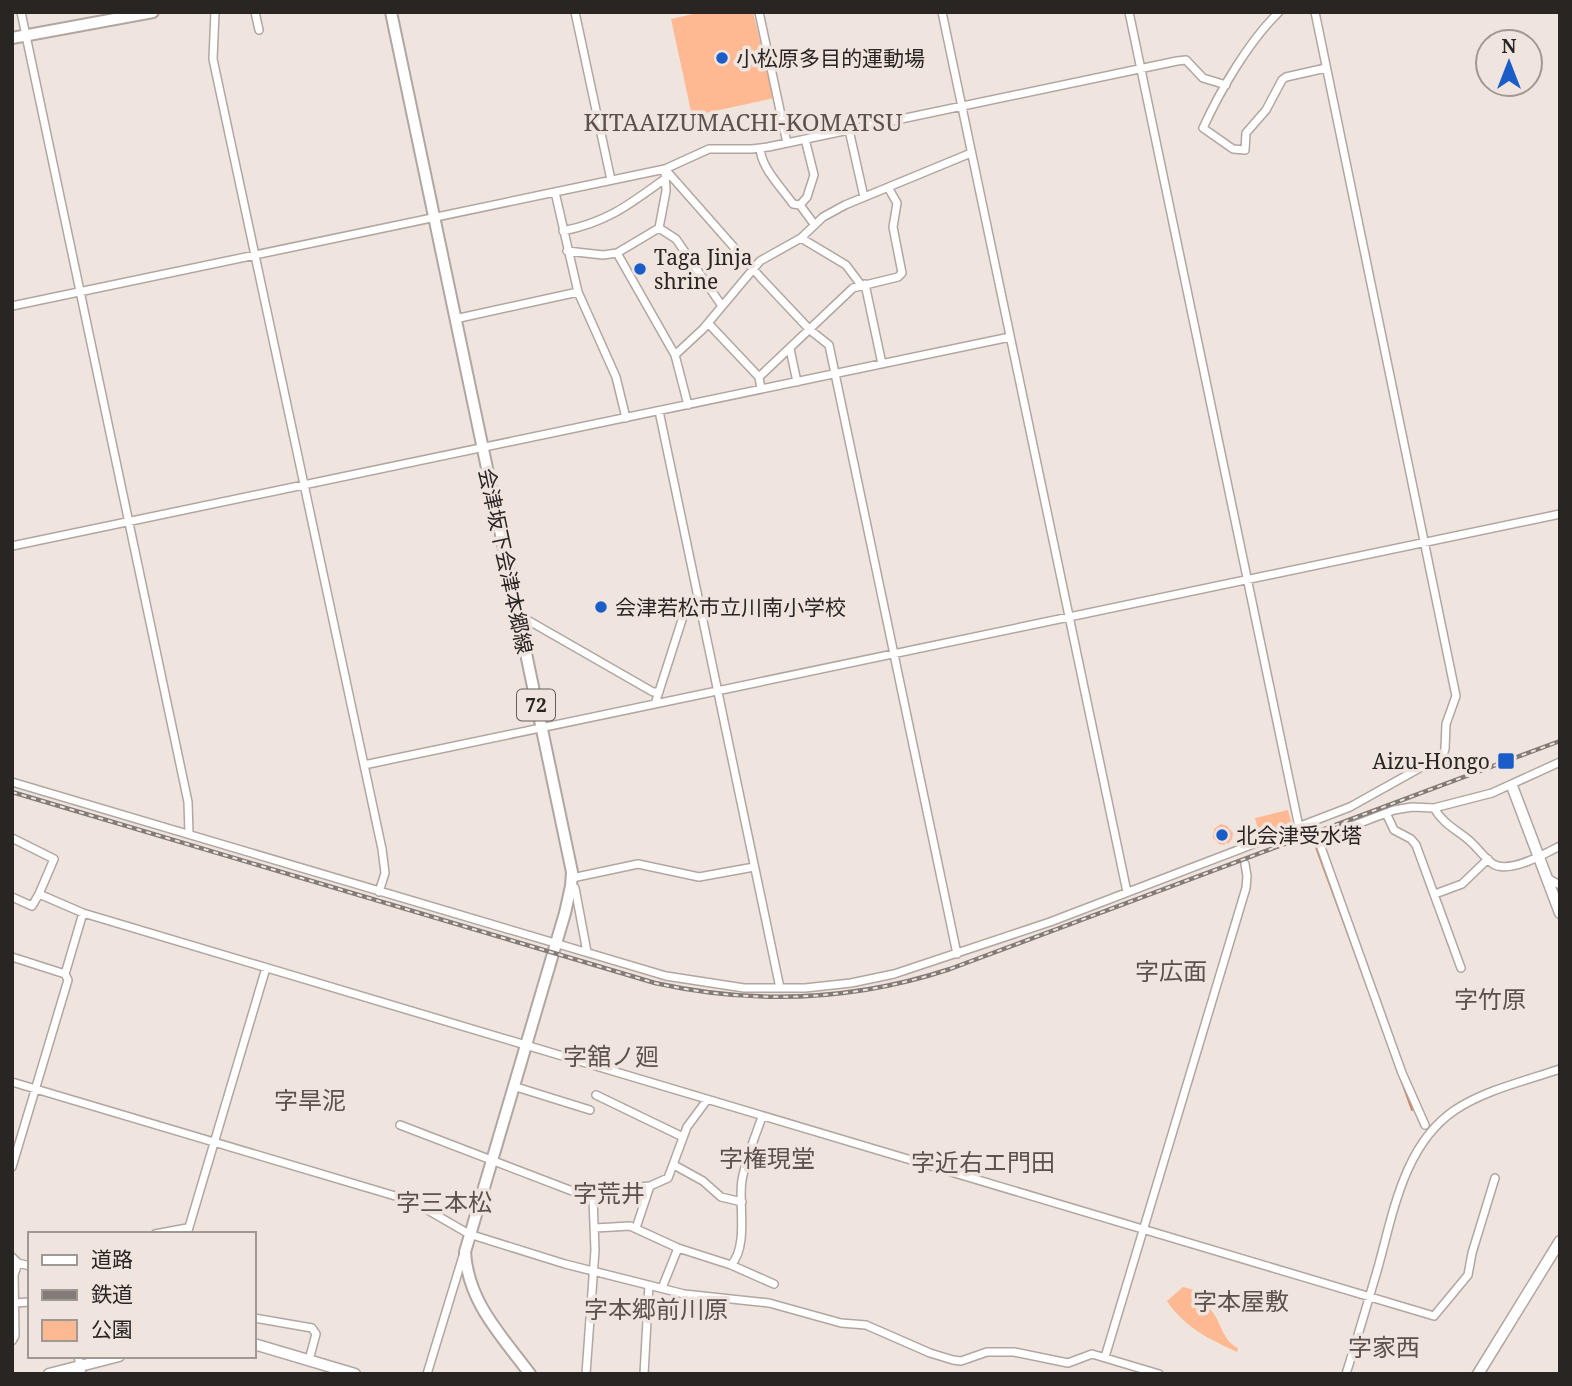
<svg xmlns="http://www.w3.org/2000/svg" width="1572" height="1386" viewBox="0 0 1572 1386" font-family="'Noto Serif','Noto Sans JP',serif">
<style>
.green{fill:#ffb992}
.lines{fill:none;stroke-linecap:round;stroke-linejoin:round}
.stream{stroke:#d18254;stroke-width:2}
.minor-casing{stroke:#b1a6a1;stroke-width:10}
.secondary-casing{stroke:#b1a6a1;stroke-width:13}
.primary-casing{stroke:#b1a6a1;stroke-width:14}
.trunk-casing{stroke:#b1a6a1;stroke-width:14}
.minor{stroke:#fff;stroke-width:7}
.secondary{stroke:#fff;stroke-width:10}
.primary{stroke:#fff;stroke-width:10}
.trunk{stroke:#fff;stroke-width:10}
.rail-casing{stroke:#827b77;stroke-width:4.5}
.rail{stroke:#efe4de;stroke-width:2;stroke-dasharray:5;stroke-linecap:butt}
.poi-dot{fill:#1a5dc8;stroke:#efe4de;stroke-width:2.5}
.labels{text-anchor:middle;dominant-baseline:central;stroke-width:7;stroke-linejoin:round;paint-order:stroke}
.shield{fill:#efe4de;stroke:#645e5b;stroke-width:2}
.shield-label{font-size:19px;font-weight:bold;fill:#292523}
.poi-label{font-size:21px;fill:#292523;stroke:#efe4de;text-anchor:start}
.street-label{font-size:21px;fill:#292523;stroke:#efe4de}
.quarter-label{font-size:24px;fill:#5b514d;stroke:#efe4de}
</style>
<rect width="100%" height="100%" fill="#efe4de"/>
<path class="green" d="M702 12H753L774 98 692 116 671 19Z
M1288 810 1292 825 1260 837 1255 818Z
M1221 824 1227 826 1233 833 1232 839 1228 844 1225 842V845L1219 844 1213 838 1214 829Z
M1183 1287 1198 1291 1213 1300 1209 1308C1222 1321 1221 1340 1238 1348L1237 1352C1209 1339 1185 1328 1167 1301Z"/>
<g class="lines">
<path class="stream" d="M1314 842 1372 999
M1400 1077 1412 1110"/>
<g class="minor-casing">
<path id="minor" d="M21 12 188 802 189 834
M215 12 213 59 382 849 385 873 379 892
M255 12 259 30
M575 12 611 180
M759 12 787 143
M942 12 1127 892
M1129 12 1299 827
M1279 12C1249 41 1221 89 1203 128L1233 149 1245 150 1246 133 1266 110 1282 80 1286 77 1326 68
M849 130 864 197
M805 139 814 175 807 197 800 205 814 224
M760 148C761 168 782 188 793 204L800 205
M665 169 761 278 810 330 829 345 957 954
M555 192 578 292 616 377 626 418
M659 228 676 239 722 306
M563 231C608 222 630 204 666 178
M801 238 846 265 861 285
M567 251 603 255 617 253 659 228 666 191 665 170
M617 253 675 355 688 405
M865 284 882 364
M12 306 665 169 709 149H752L768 147 1177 61 1186 60 1203 78 1226 85
M455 319 578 292
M708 323 759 377
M790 349 797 382
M675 355 703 329 760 261 801 238 823 217 845 205 971 153
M761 389 759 377 853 288 898 277 902 273 893 227 897 203 889 189
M659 411 780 988
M12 546 1010 337
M517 614 653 692H659
M655 704 688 601 698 599
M364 765 1560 514
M12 782 666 976 744 988H805L851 983 894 974 1050 922 1350 807 1443 755 1445 749 1446 724 1456 696 1315 12
M1434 808C1442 822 1453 828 1465 837 1476 845 1483 857 1493 864 1509 874 1545 854 1560 846
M1386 813 1394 830 1411 839 1416 845 1461 968
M12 838 54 859 39 894 83 913 1434 1316 1468 1275 1472 1253 1495 1178
M572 878 638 864 699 877 754 867
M1547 878 1560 885
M571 884 575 888 587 952
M1435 894 1462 884 1488 859
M12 897 32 906 39 894
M12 957 65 974 68 980 12 1167
M65 974 83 913
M12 1082 412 1201 469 1234 565 1264 684 1294 769 1303 841 1323 866 1325 930 1353 953 1360 961 1361 987 1352H1014L1068 1363 1092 1354 1159 1374
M513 1086 590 1110
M596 1095 683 1137
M400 1125 593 1199 595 1250 586 1374
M1425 1125 1402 1073 1318 839 1394 810 1412 807 1434 808 1492 793 1560 762
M674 1165 703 1181 721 1197 742 1202
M593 1201 604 1190 650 1186 668 1178 687 1127 707 1100
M595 1228 630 1226 678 1248 731 1265 774 1284
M636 1228 650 1186
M155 1234 187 1228
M187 1234 266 968
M12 1257 18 1263 14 1275 15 1336 12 1341
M18 1263 30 1266
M731 1265C749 1246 738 1202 742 1180 746 1158 755 1137 762 1117
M662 1288 678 1248
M15 1303 30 1302
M254 1318 312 1328 316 1334 309 1360
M78 1356 82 1374
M1105 1357 1246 888 1247 876 1245 864
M427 1374 463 1256
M644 1374 649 1285
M1346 1374C1357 1339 1367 1305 1377 1271 1393 1215 1403 1145 1455 1110 1485 1090 1525 1081 1560 1069"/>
</g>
<g class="secondary-casing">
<path id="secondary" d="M1512 786 1560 913
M254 1344 355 1374
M49 1374 119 1356
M1478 1374 1560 1241"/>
</g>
<g class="primary-casing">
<path id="primary" d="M391 12 572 872 571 886 565 913 465 1252C468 1302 501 1335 530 1374"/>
</g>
<g class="trunk-casing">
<path id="trunk" d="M12 38 153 12"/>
</g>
<use href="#minor" class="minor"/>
<use href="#secondary" class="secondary"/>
<use href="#primary" class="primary"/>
<use href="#trunk" class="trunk"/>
<g class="rail-casing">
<path id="rail" d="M12 792 655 983C755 1005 853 1001 950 969L1560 741"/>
</g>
<use href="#rail" class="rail"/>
</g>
<g class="poi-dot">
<circle cx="722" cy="58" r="7"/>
<circle cx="640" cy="269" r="7"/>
<circle cx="601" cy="607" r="7"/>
<rect x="1497" y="752" width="18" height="18" rx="3.5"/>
<circle cx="1222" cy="835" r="7"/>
</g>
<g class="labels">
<rect class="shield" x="517" y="689.5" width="38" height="31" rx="5"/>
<g class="shield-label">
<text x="536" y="705">72</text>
</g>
<g class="poi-label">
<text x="736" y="58">小松原多目的運動場</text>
<text x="654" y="257">Taga Jinja<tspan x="654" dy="24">shrine</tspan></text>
<text x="615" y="607">会津若松市立川南小学校</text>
<text x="1490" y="761" text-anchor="end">Aizu-Hongo</text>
<text x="1236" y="835">北会津受水塔</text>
</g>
<g class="street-label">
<text transform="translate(506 561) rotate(78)">会津坂下会津本郷線</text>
</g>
<g class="quarter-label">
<text x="743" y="121">KITAAIZUMACHI-KOMATSU</text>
<text x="1171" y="970">字広面</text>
<text x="1490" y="998">字竹原</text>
<text x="611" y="1055">字舘ノ廻</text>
<text x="310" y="1099">字旱泥</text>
<text x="767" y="1157">字権現堂</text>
<text x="983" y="1161">字近右エ門田</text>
<text x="609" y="1192">字荒井</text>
<text x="444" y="1201">字三本松</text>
<text x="1241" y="1300">字本屋敷</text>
<text x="656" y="1308">字本郷前川原</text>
<text x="1384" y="1346">字家西</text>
</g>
</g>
<rect width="1572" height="1386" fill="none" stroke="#292523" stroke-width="28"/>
<rect x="28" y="1232" width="228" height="126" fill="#efe4de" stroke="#a09893" stroke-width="2"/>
<rect x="42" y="1255" width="35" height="10" fill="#ffffff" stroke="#a09893" stroke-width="2"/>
<text x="91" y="1267" font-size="21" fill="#292523">道路</text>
<rect x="42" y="1290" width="35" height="10" fill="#827b77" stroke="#a09893" stroke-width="2"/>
<text x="91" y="1302" font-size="21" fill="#292523">鉄道</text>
<rect x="42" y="1320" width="35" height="21" fill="#ffb992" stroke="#a09893" stroke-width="2"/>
<text x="91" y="1337" font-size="21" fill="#292523">公園</text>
<g transform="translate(1509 63)"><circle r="33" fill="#efe4de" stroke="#a09893" stroke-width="2"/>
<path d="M0-5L12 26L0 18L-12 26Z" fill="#1a5dc8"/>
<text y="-10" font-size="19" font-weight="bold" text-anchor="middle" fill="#292523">N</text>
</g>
</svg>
